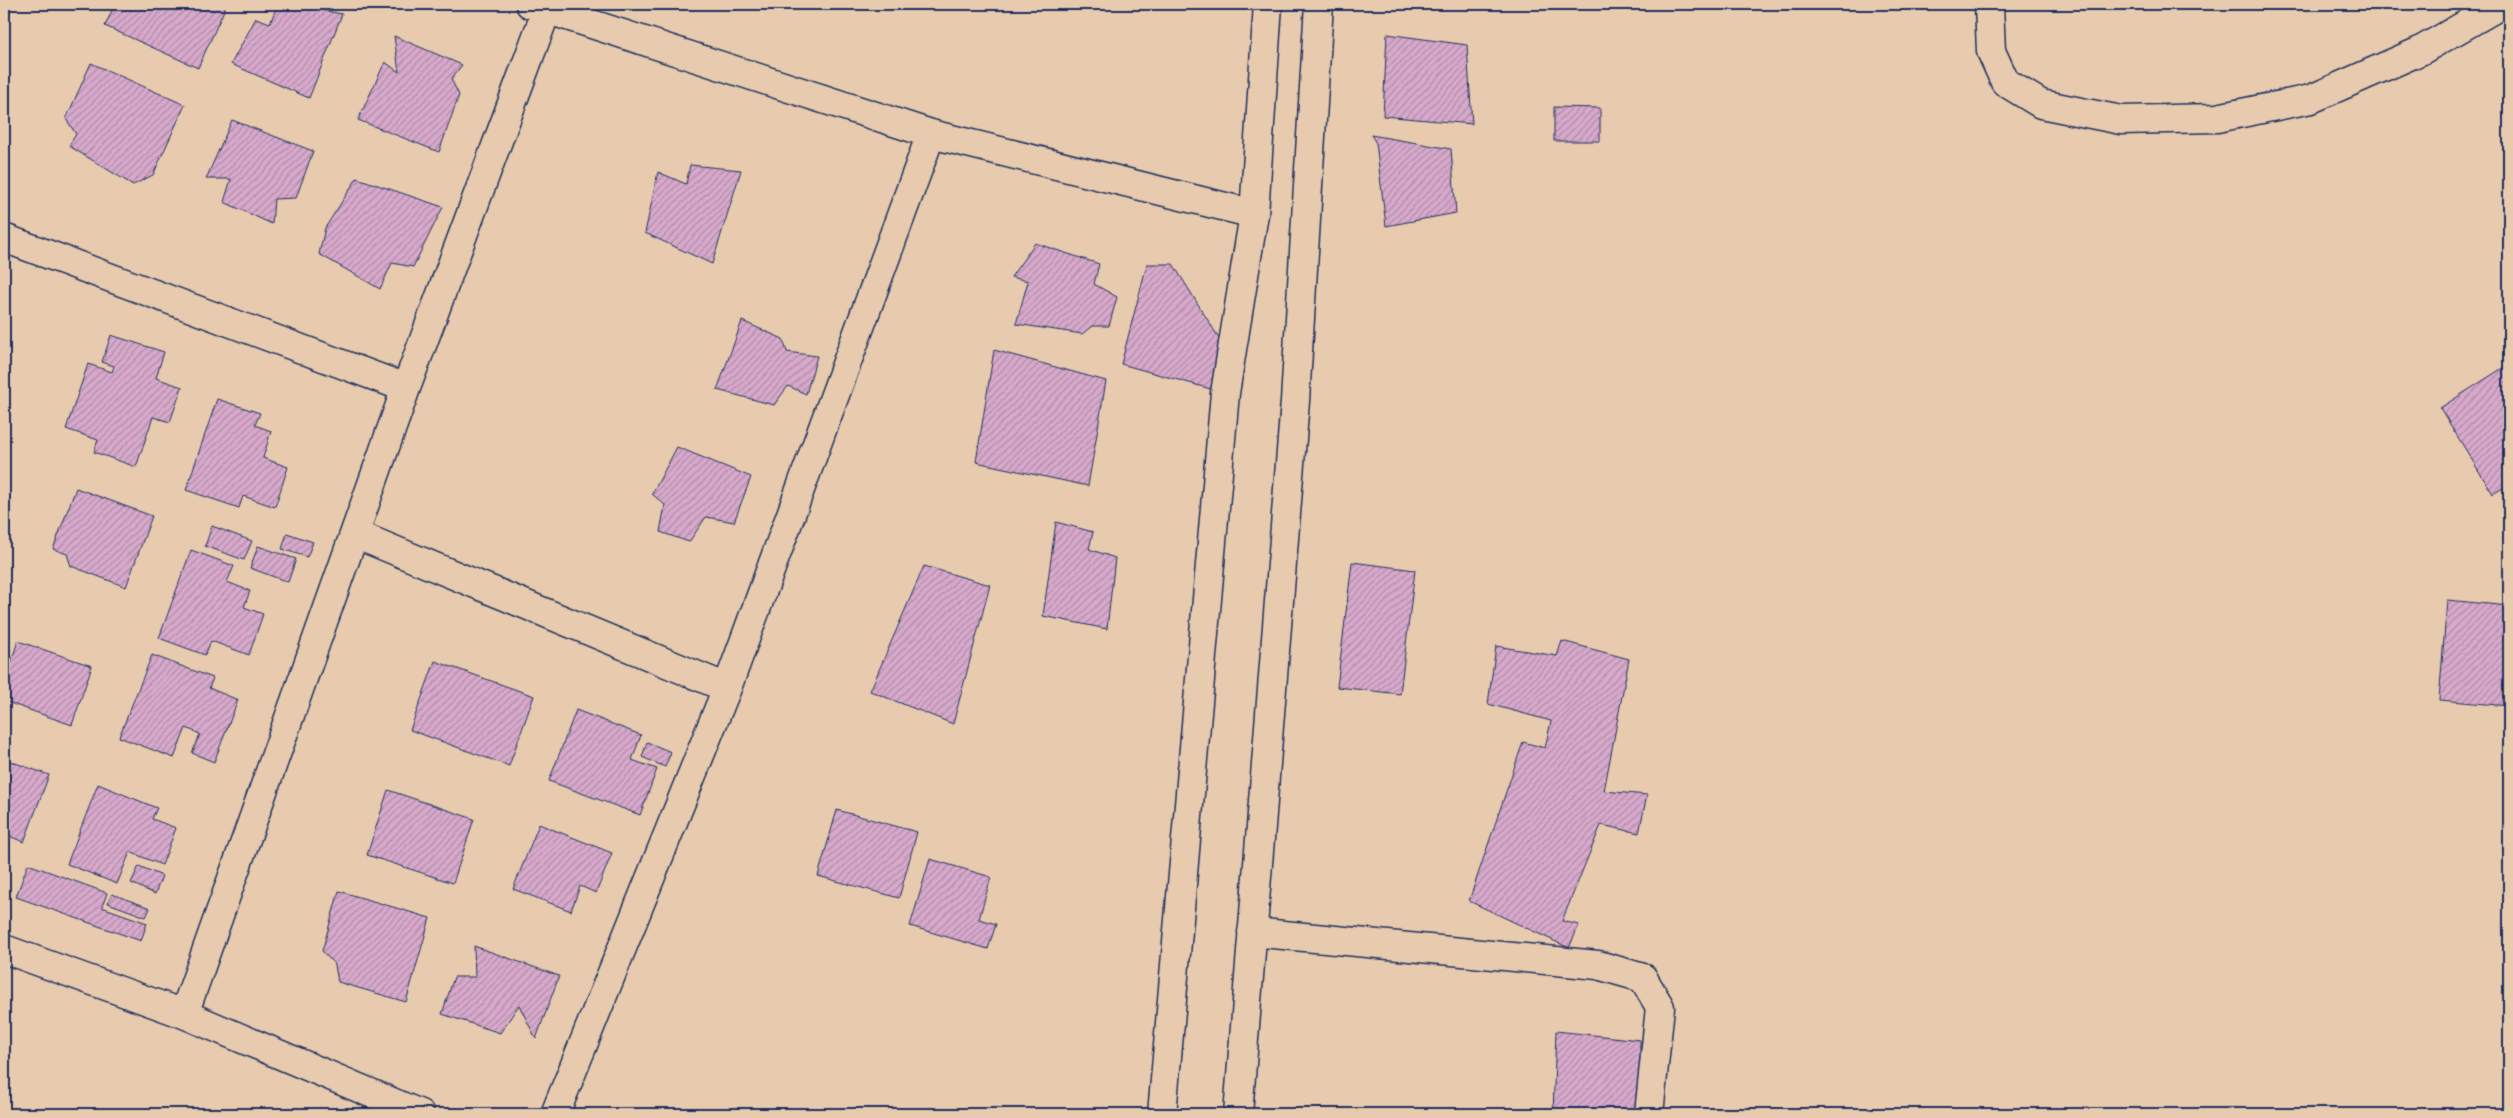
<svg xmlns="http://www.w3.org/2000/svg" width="2513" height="1118" viewBox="0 0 2513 1118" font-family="'Architects Daughter',sans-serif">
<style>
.building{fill:url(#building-hatch);stroke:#1b2f5e}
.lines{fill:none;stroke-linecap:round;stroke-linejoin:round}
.minor-casing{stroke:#1b2f5e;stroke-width:31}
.minor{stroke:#e8cbae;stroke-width:28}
</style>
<defs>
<pattern id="building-hatch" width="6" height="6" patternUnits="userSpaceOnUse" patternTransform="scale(1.25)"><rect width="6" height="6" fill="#d8a9cb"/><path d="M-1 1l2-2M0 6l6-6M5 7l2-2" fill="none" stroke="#ae8aa8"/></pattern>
</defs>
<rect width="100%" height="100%" fill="#e8cbae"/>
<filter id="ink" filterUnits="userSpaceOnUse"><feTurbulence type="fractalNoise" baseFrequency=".02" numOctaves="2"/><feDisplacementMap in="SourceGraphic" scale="10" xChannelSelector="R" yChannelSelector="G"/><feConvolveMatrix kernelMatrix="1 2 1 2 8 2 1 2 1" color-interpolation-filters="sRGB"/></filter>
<g filter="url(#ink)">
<path class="building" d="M115 4H224L225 8 198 68 105 26Z
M278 4H291L342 14 309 98 231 64 256 18 270 23Z
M1387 34 1467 45 1472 124 1383 116Z
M394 36 462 65 451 79 459 95 439 152 358 120 385 62 399 72Z
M91 63 185 105 153 175 133 185 69 146 76 134 66 119Z
M1554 107 1600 108V141H1554Z
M232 120 313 151 296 198 274 199 272 224 224 202 231 179H206Z
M1371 135 1451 149 1456 213 1386 226 1376 143Z
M690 165 741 170 712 264 645 233 658 172 686 184Z
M357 178 443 207 413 267 392 263 380 289 319 254 325 228Z
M1035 243 1099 264 1094 284 1117 297 1109 326H1092L1082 334 1016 324 1028 281 1011 277Z
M1147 264H1173L1219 338 1225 393 1121 364Z
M742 321 783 339 787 352 817 356 806 394 788 386 774 405 717 390Z
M111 335 164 352 156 378 182 387 170 422 153 417 136 467 94 452 98 440 66 429 88 364 112 372 114 366 102 362Z
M994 350 1106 381 1088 486 976 462Z
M2509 364V484L2493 494 2440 408Z
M217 399 260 413 255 425 271 431 263 458 288 467 275 507 243 496 239 508 186 490Z
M677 447 751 477 734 522 706 517 689 542 660 532 665 505 652 494Z
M76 488 152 516 126 587 71 566 67 554 53 549Z
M1056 522 1093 532 1089 549 1115 558 1107 629 1043 616Z
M212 526 252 541 244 560 205 546Z
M287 533 313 542 307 557 282 549Z
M258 546 296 559 288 582 250 568Z
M191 550 234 566 227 582 250 591 244 607 263 614 249 655 211 641 205 655 159 638Z
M1352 562 1415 570 1400 694 1337 687Z
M924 566 990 585 953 724 870 691Z
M2447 600 2509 606V706L2439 700Z
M18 641 92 666 72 725 4 701V683Z
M1562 641 1629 659 1604 791 1647 795 1639 833 1601 825 1562 921 1579 925 1569 948 1469 901 1523 742 1545 748 1551 721 1488 704 1496 646 1557 656Z
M152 655 213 678 209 688 238 700 214 762 192 753 200 734 186 728 174 758 119 737Z
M435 661 534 696 509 766 410 730Z
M576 710 641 735 632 760 657 769 640 815 549 781Z
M647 742 671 752 665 767 642 757Z
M4 759 49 775 24 842 4 834Z
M98 784 157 808 152 819 176 828 162 865 130 852 117 884 67 864Z
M388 790 474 819 453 883 367 855Z
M837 810 917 832 899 898 818 876Z
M539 824 612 853 596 893 580 886 571 911 513 889Z
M930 859 991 877 979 919 996 924 988 949 910 926Z
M28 864 107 893 102 907 147 923 141 941 16 897Z
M139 866 162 876 155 894 131 883Z
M339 891 430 918 406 1002 338 982 335 965 322 951Z
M112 894 150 908 146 917 108 903Z
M474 946 559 976 536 1039 519 1005 500 1033 442 1014 454 977H475Z
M1556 1031 1640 1040V1114H1553Z"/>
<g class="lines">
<g class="minor-casing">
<path id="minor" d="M530 4 931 134 1254 214
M1989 5 1991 51 2005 82 2041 104 2121 120 2217 118 2311 99 2420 51 2495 8 2508 4
M4 238 406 388
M355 534 727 688
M1252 932 1598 965 1643 978 1660 1007 1649 1114
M4 949 184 1014 420 1114
M184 1014 406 388 547 9
M555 1114 727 688 931 134
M1162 1114 1225 393 1254 214 1268 4
M1238 1114 1295 401 1319 4"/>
</g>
<use href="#minor" class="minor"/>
</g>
</g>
<rect width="2513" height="1118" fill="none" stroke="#e8cbae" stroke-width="20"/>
<rect x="10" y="10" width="2493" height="1098" fill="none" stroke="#1b2f5e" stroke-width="2" filter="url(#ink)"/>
</svg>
